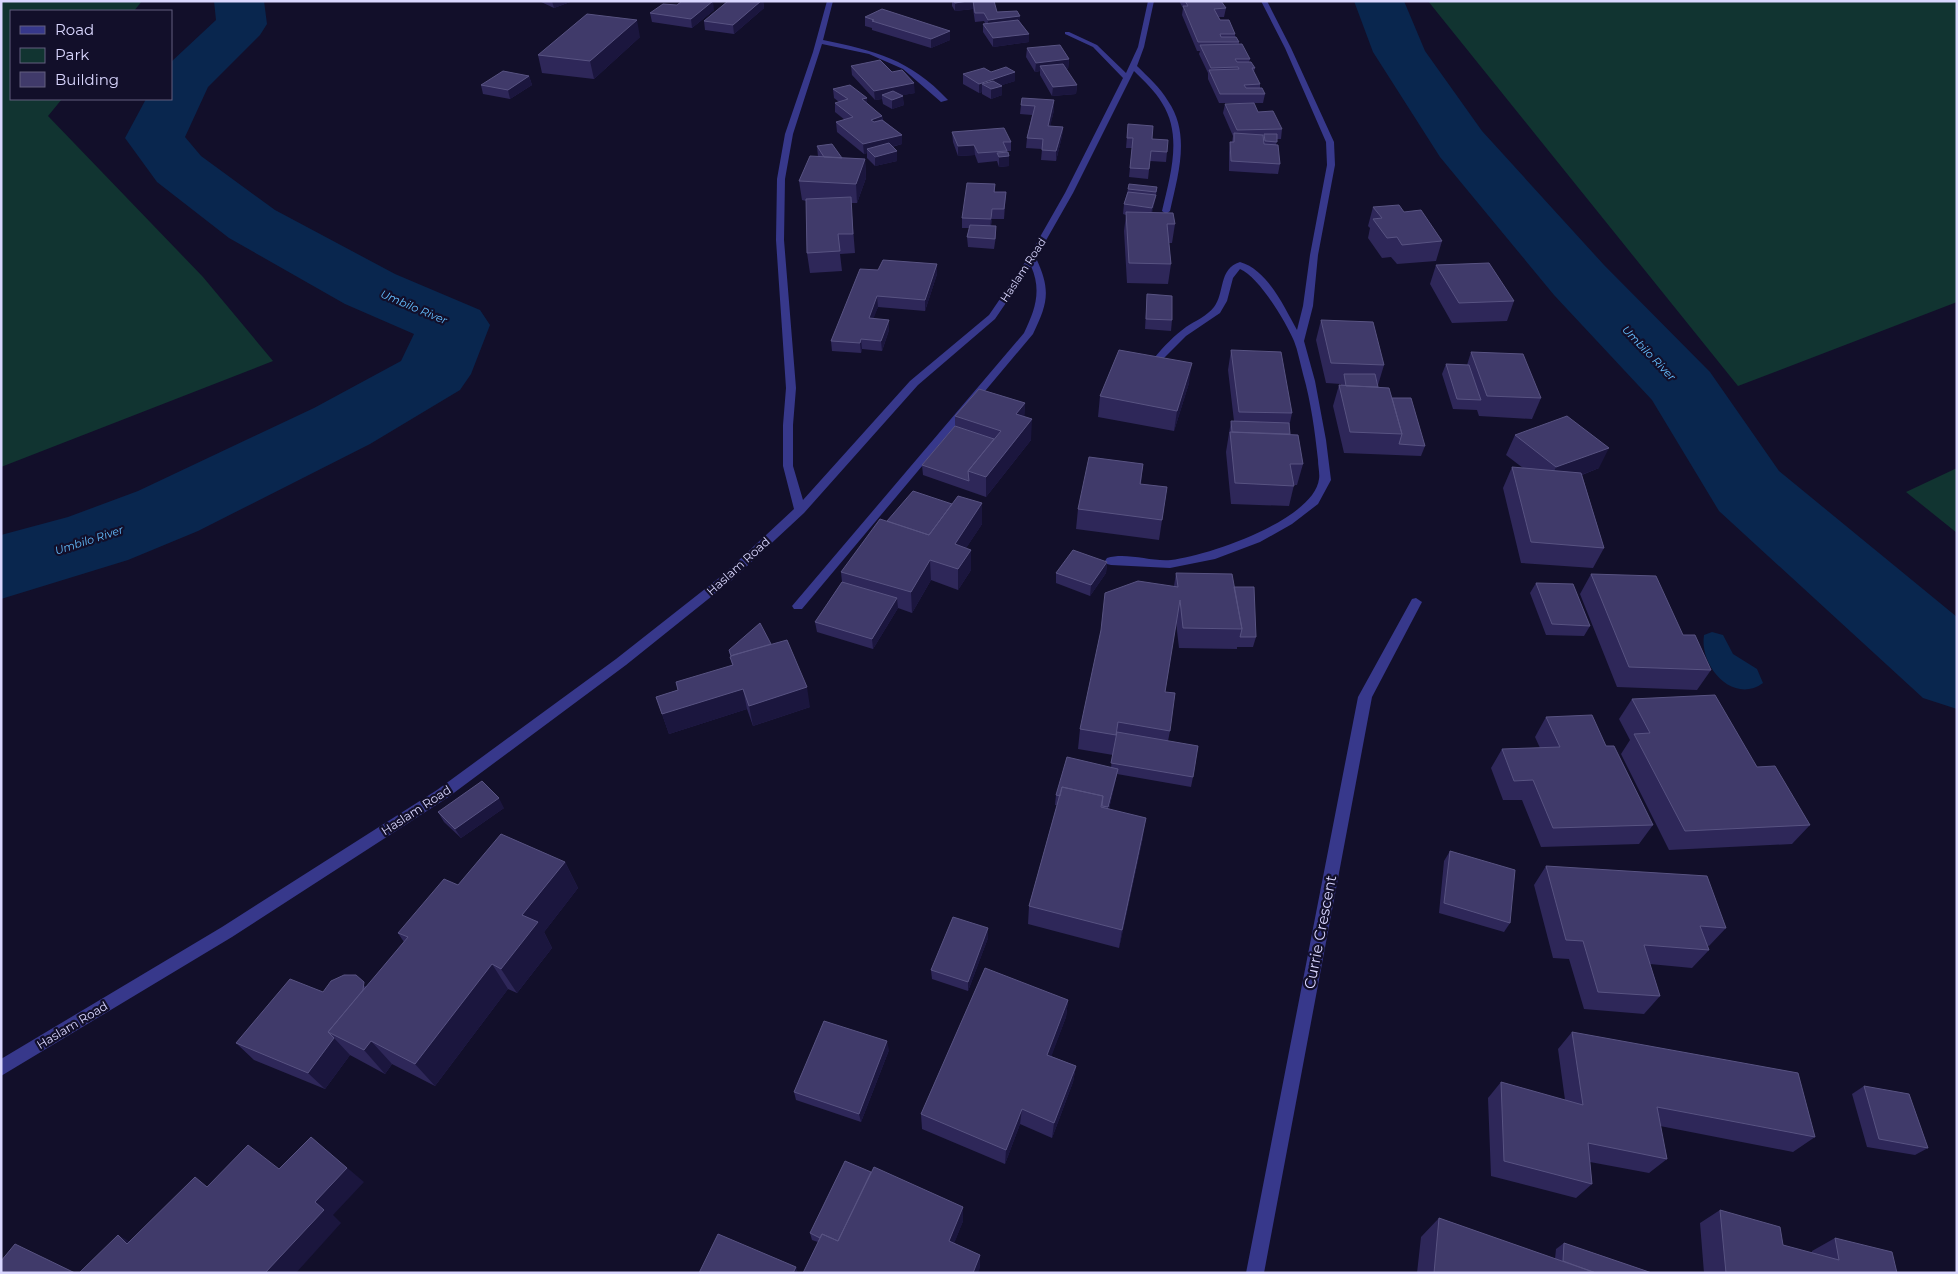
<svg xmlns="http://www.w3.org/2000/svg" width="1958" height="1274" viewBox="0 0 1958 1274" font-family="Montserrat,sans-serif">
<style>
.green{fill:#113431}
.water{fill:#09264e}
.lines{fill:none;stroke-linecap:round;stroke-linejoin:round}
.river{fill:#09264e;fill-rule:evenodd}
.minor{fill:#37388b;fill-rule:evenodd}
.wall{fill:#2e2759}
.shaded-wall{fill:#1b163e}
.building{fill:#403a6a;stroke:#585382}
.labels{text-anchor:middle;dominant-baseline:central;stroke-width:4.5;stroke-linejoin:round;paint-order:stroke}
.far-street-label{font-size:11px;fill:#dad7ff;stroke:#120f2a}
.far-water-label{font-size:11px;font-style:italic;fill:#65bfff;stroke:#120f2a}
.street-label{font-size:12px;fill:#dad7ff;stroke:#120f2a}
.near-street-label{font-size:15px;fill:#dad7ff;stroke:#120f2a}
</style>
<rect width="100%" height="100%" fill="#120f2a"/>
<path class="green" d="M1 1H142L134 11H11V99H62L48 116 203 277 273 361 1 467Z
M1428 1H1957V302L1738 386Z
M1957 468V533L1906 492Z"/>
<path class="water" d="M1712 632 1723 635 1733 654 1757 669 1763 683C1733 705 1699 666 1704 635Z"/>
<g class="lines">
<path class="river" d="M214 1H264L267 24 260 35 208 87 185 137 201 156 275 210 395 274 480 310 490 325 471 374 460 390 370 444 198 531 128 560 1 599V535L68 517 138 491 314 408 401 361 414 334 345 304 229 238 157 182 125 138 146 99H171V62L216 20Z
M1354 1H1404L1425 51 1482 131 1604 265 1710 372 1779 471 1957 617V709L1923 698 1719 511 1652 400 1554 295 1440 157 1373 52Z"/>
<path class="minor" d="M827 1H833L823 40C875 51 910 59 948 100L941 102 903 69 869 54 822 44 793 134 785 179 784 240 796 388 793 425V466L803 500 910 381 989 315 1028 258 1065 193 1123 78 1093 47 1065 34V32H1069L1097 45 1126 73 1138 47 1148 1H1154L1144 47 1137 66C1148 77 1160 87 1168 101 1191 134 1178 175 1170 211L1166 214 1162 211C1170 176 1183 136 1162 103 1155 91 1144 81 1134 71L1073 193 1036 258C1051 290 1048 303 1033 334L802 609H794L792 606 1024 333C1035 310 1042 291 1031 266L995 319 918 385 804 513 732 580 626 665 447 798 232 937 1 1076V1059L222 927 437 790 616 659 724 574 794 509 783 466V425L786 388 776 240 777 179 785 134 813 52Z
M1261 1H1267L1291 48 1334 142 1335 165 1318 255 1313 306 1304 341 1315 381 1326 440 1331 480 1318 504 1292 524 1260 542 1215 559 1170 568 1111 565 1107 564 1105 561 1107 558C1127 552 1151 562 1171 560 1207 556 1314 520 1319 479 1320 474 1318 466 1318 460 1315 432 1311 402 1303 374 1300 363 1298 351 1294 341 1286 322 1259 277 1240 269L1233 278 1227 301 1220 313 1186 336 1163 359 1160 360 1155 357C1164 346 1175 335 1186 327 1195 321 1207 316 1214 307 1225 293 1218 269 1240 262 1268 270 1284 307 1297 330L1303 306 1310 255 1327 165 1326 142 1285 48Z
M1416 598 1422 602 1372 697 1264 1273H1246L1358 697 1412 599Z"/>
</g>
<path class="wall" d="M539 1H570V2L554 8Z
M728 1H763L764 8 734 34 705 30 704 21Z
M952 1H973L997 12 1020 16V22L1029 34V42L993 47 983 32V24L985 23 984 21 975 22 973 9 955 11 952 6Z
M1179 1H1221L1226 8 1224 17H1219L1220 20 1235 34V37L1239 42V44L1250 59 1249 62 1255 68 1254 72 1260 84V88L1265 94 1263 103H1219L1208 79V73L1199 54 1200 51H1197L1182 15 1183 8Z
M677 5 714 10 692 28 652 22 650 13Z
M865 17 950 31V40L931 48 872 30V28L865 26Z
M640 37 594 79 542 73 538 55Z
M1027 48 1069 59 1068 69H1066L1077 85 1076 94 1052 96 1040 75V71L1035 72 1026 57Z
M851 66 892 72 915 93 902 95 904 105 892 109 883 104 882 99 875 100 852 75Z
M991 72H1015V81L1002 85V95L991 99 982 94V92L979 93 963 84V74Z
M529 76 532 85 510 99 483 94 481 85Z
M833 89 867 103 882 116 883 120 902 135V144L892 147 897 161 875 166 867 158V153L864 154 837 132 836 122 845 120 835 112V103L839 102 834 98Z
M1054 100V110L1050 126 1063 127 1062 136 1056 161 1041 160 1042 149 1026 148 1027 138 1032 115 1020 114 1021 105Z
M1225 104 1258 112 1282 129 1281 139H1277L1276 145 1280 164 1278 174 1229 171V152L1230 142H1232L1233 136 1223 113Z
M1128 124 1152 139 1167 152 1166 162 1150 161 1148 179 1129 177 1132 148H1126Z
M952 132 1011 142V151H1007L1009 166 999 167 997 161 978 163 975 155 958 156 953 142Z
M817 146 843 158 865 159 866 178 857 203H851L855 253 840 254 842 271 810 273 807 253 806 201 802 200 799 181 818 157Z
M995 184V192H1006L1004 219H992L991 226H996V236L994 249 968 247 967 237 969 228H962V218Z
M1157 187 1156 196 1152 212 1175 224 1172 243H1169L1171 264 1168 284 1127 283 1124 231 1126 215 1123 214 1124 204 1128 189Z
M1373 207 1404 212 1442 241 1436 261 1397 264 1391 257 1382 258 1368 238 1370 228 1368 226Z
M937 264V274L925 311 878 307 873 318 889 330 882 351 862 349 861 353 832 351 831 341 878 270Z
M1436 265 1514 301 1507 321 1452 323 1430 284Z
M1147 294 1172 320 1171 331 1145 329Z
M1321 320 1384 365 1378 385V387L1392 398 1425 446 1421 456 1344 453 1333 406 1339 385H1341V384L1326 383 1316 340Z
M1231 350 1292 413 1289 427 1290 434 1303 464 1297 485H1294L1289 506 1231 504 1226 452 1231 421H1234L1228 370Z
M1471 352 1541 398 1532 419 1479 416 1477 410 1453 409 1442 374 1446 364 1467 365Z
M1189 383 1174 431 1098 417 1100 396Z
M1025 403 1024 417 1031 440 986 497 923 475 922 465 955 426V416Z
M1515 435 1599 468 1582 475 1604 548 1593 568 1521 563 1503 488 1512 467 1523 468 1506 455Z
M1143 464 1141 484 1167 487 1159 540 1076 529 1078 509Z
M982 503V524L966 548 971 570 958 590 931 580 912 613 898 608 873 649 817 632 815 622 842 582 841 572 887 521 952 504Z
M1107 562 1106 573 1090 596 1056 583V573Z
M1176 573 1234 587 1256 637 1253 647H1237V649L1179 648 1176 622 1165 692 1170 731 1168 741 1193 777 1191 787 1117 774 1109 809 1143 837 1119 948 1028 924 1029 906 1057 805H1055L1056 795 1111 767 1113 755 1078 749 1080 729 1174 586Z
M1591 574 1711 670 1697 690 1617 687 1580 594Z
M1536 583 1590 626 1584 636 1546 635 1530 593Z
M771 644 810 707 753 726 747 709 669 734 656 697 678 690 732 665 729 650Z
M1632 699 1810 825 1792 844 1669 850 1621 754 1630 740 1619 719Z
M1546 717 1606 746 1653 825 1639 844 1541 847 1522 800H1503L1491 768 1502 749 1540 748 1535 737Z
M504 808 461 838 444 822 438 812Z
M1450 851 1510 923 1504 932 1439 913 1444 861Z
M565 862 578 888 544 932 552 948 517 993 508 989 435 1086 392 1064 385 1074 350 1055 325 1089 254 1060 236 1043 323 992 367 986 404 942 398 933 458 885Z
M1546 866 1726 928 1709 946 1707 945 1709 950 1692 968 1650 964 1660 996 1644 1014 1584 1009 1569 959 1553 958 1534 885Z
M988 938 968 991 932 979 931 970Z
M1068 1000 1066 1017 1051 1056 1076 1066 1073 1082 1052 1138 1020 1124 1005 1164 922 1129 921 1114Z
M1572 1032 1815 1137 1793 1152 1660 1126 1667 1159 1649 1173 1590 1162 1592 1184 1576 1198 1491 1176 1488 1098 1501 1082 1565 1100 1558 1049Z
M889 1050 861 1122 796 1100 794 1092Z
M1864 1086 1928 1148 1915 1155 1867 1147 1852 1094Z
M871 1172 963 1207V1221L954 1243 980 1255V1268L818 1242 812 1240 810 1233Z
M1720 1210 1783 1245 1812 1253V1251L1835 1238 1897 1273H1704L1700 1223Z
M1439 1218 1555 1259 1556 1249 1564 1243 1652 1273H1417L1421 1237Z"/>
<path class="shaded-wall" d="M552 1H570V2L554 8Z
M713 1 714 10 692 28 691 19Z
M761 1H763L764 8 734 34 733 25Z
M968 1H973V9L955 11V3Z
M1020 16V25L988 29V20Z
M637 20 640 37 594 79 590 61Z
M950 31V40L931 48V39Z
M1029 34V42L993 47V38Z
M1069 59 1068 69 1043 71 1040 66V71L1035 72 1036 63Z
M1015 72V81L990 89 982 84V92L979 93V84Z
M529 76 532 85 510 99 508 90Z
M914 83 915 93 888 98 882 95V99L875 100 874 91Z
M1077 85 1076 94 1052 96 1053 87Z
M1002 86V95L991 99V89Z
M903 96 904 105 892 109V100Z
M867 98V107L862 99Z
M1054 100V110L1048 136V126Z
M882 116 883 126 872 129 871 120Z
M1063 127 1062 136 1056 161V151Z
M902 135V144L870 152 867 149V153L864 154 863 144Z
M974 145 975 155 958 156V146Z
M897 151V161L875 166V157Z
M1009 156V166L999 167V157Z
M865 159 866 178 857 203 856 184Z
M1156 195 1154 205 1151 218 1152 208Z
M992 209V219L990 229Z
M937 264V274L925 311V300Z
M877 296 878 307 870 328 869 318Z
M889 320V330L882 351 881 341Z
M861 339 862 349 861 353 860 343Z
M1192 363 1189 383 1174 431 1177 411Z
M1025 403 1024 424 1016 414Z
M1032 419 1031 440 986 497V477Z
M1609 448 1599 468 1547 488 1556 467Z
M982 503V524L955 565V544Z
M971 550V570L958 590V569Z
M930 560 931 580 912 613 911 592Z
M1107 562 1106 573 1090 596 1091 585Z
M897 598 898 608 873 649 872 639Z
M807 687 810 707 753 726 749 706Z
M743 689 747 709 669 734 662 714Z
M1118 769 1116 779 1107 817 1108 807Z
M499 798 504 808 461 838 455 829Z
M1146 818 1143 837 1119 948 1122 930Z
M565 862 578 888 544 932 552 948 517 993 501 969 522 915Z
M988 928V938L968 991V982Z
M492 964 508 989 435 1086 415 1064Z
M1068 1000 1066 1017 1046 1071 1047 1055Z
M334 1038 350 1055 325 1089 308 1073Z
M371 1041 392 1064 385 1074 364 1050Z
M887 1041 889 1050 861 1122 859 1114Z
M1076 1066 1073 1082 1052 1138 1054 1123Z
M1022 1109 1020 1124 1005 1164 1006 1150Z
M311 1137 364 1182 333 1215 341 1223 296 1273H265L315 1202Z
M963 1207V1221L950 1254 949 1241Z
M118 1235 141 1248 127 1244Z
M980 1255V1268L978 1273H973Z
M796 1267 798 1273H793Z"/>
<path class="building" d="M682 1H713L691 19 650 13 663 4 677 5Z
M728 1H761L733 25 704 21Z
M954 1H968L955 3Z
M973 1H994L997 12 1017 11 1020 16 988 20 984 13H975Z
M1185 1H1221L1226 8 1214 9 1220 20H1229L1235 34H1220L1221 37H1236L1239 42H1198L1183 6H1188Z
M882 9 950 31 931 39 872 21 874 20 865 17Z
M587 14 637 20 590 61 538 55Z
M1018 20 1029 34 993 38 983 24Z
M1242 44 1250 59H1235L1237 62H1251L1255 68H1252L1260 84 1244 85 1246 88H1262L1265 94H1220L1209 70 1239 69 1238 67 1211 68 1200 45Z
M1060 45 1069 59 1036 63 1027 48Z
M880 60 892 72 902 70 914 83 874 91 851 66Z
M1063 64 1077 85 1053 87 1040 66Z
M1006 67 1015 72 979 84 963 74 984 68 991 72Z
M503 71 529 76 508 90 481 85Z
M993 81 1002 86 991 89 982 84Z
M850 85 867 98 862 99 882 116 871 120 874 122 882 120 902 135 863 144 836 122 853 117 835 103 848 99 833 89Z
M893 91 903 96 892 100 882 95Z
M1022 98 1054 100 1048 126 1063 127 1056 151 1042 150 1043 139 1027 138 1035 106 1021 105Z
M1254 103 1258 112 1273 111 1282 129 1237 130 1225 104Z
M1128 124 1153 126 1152 139 1168 140 1167 152 1151 151 1149 169 1130 168 1133 138H1127Z
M1004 128 1011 142H1003L1007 151 978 153 974 145 958 146 952 132Z
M1234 133 1263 135 1264 144 1278 145 1280 164 1231 161 1230 142H1234Z
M1264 134H1277V142L1265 141Z
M889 143 897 151 875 157 867 149Z
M832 144 842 158 824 157 817 146Z
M1008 152 1009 156 999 157 997 153Z
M810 156 865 159 856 184 799 181Z
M967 183 995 184 994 192H1006L1004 209H992L991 219 962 218Z
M1129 184 1157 187 1156 192 1128 189Z
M1128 192 1156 195 1152 208 1124 204Z
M851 197 853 234H838L840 251 807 253 806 199Z
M1399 205 1404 212 1421 210 1442 241 1402 245 1397 237 1387 238 1373 219 1382 218 1373 207Z
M1126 212 1173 213 1175 224H1167L1171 264 1129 263Z
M970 225 996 226 995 239 967 237Z
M883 260 937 264 925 300 877 296 869 318 889 320 881 341 861 339 860 343 831 341 860 269 878 270Z
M1489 263 1514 301 1459 303 1436 265Z
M1147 294 1172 296V320L1146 319Z
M1321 320 1373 322 1384 365 1331 363Z
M1119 350 1192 363 1177 411 1100 396Z
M1231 350 1281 352 1292 413 1239 412Z
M1471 352 1523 354 1541 398 1487 396Z
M1446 364 1469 365 1481 400 1457 399Z
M1344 374H1375L1378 387 1346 386Z
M1339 385 1389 388 1402 434 1350 432Z
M979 389 1025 403 1016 414 1032 419 986 477 968 471 1001 431 955 416Z
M1392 398H1411L1425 446 1399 444 1402 434Z
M1567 416 1609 448 1556 467 1515 435Z
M1231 421 1289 423 1290 434 1232 432Z
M955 426 994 439 968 471 969 481 922 465Z
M1230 432 1298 435 1303 464H1290L1294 486 1235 483Z
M1089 457 1143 464 1140 484 1167 487 1162 520 1078 509Z
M1512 467 1581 473 1604 548 1531 542Z
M913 491 952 504 929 535 887 521Z
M958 496 982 503 955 544 971 550 958 569 930 560 911 592 841 572 880 519 929 535Z
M1073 550 1107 562 1091 585 1056 573Z
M1176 573 1232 574 1242 629 1183 628 1180 600 1165 692 1175 693 1170 731 1118 722 1116 735 1080 729 1101 630 1105 593 1138 581 1178 587Z
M1591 574 1656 576 1683 635H1695L1711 670 1629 667Z
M842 582 897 598 872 639 815 622Z
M1536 583 1573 584 1590 626 1552 624Z
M1234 587H1254L1256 637H1240L1242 629Z
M760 623 771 644 731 656 729 650Z
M787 640 807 687 749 706 743 689 662 714 656 697 678 690 676 682 733 665 730 657 733 655Z
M1715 695 1757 767 1775 766 1810 825 1685 831 1634 734 1650 733 1632 699Z
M1592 715 1606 746H1614L1653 825 1553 828 1533 780 1514 781 1502 749 1560 747 1546 717Z
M1117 732 1198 746 1193 777 1111 763Z
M1067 757 1118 769 1108 807 1102 806 1103 796 1062 787 1060 796 1056 795Z
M482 781 499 798 455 829 438 812Z
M1062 787 1103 796 1101 807 1146 818 1122 930 1029 906Z
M501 834 565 862 522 915 538 922 501 969 492 964 415 1064 371 1041 364 1050 328 1032 408 937 398 933 444 879 458 885Z
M1450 851 1515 870 1510 923 1444 903Z
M1546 866 1707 876 1726 928 1700 926 1709 950 1644 945 1660 996 1598 992 1583 941 1566 940Z
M953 917 988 928 968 982 931 970Z
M985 968 1068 1000 1047 1055 1076 1066 1054 1123 1022 1109 1006 1150 921 1114Z
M344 975H356L364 982 363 990 328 1032 334 1038 308 1073 236 1043 290 979 323 992 331 981Z
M824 1021 887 1041 859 1114 794 1092Z
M1572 1032 1798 1073 1815 1137 1657 1107 1667 1159 1588 1143 1592 1184 1504 1161 1501 1082 1583 1105Z
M1864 1086 1909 1094 1928 1148 1879 1139Z
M311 1137 347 1168 315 1202 324 1210 265 1273H79L118 1235 127 1244 195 1177 207 1187 248 1145 279 1169Z
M845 1161 871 1172 838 1241 822 1234 820 1238 810 1233Z
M874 1167 963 1207 949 1241 980 1255 973 1273H803L822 1234 838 1241Z
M1720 1210 1780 1227 1783 1245 1839 1260 1835 1238 1892 1252 1897 1273H1726Z
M1439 1218 1596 1273H1434Z
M718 1234 796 1267 793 1273H699Z
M1564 1243 1652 1273H1596L1563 1261Z
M15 1244 75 1273H1V1261Z"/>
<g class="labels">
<g class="far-street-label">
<text transform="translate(1023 270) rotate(-57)">Haslam Road</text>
</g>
<g class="far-water-label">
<text transform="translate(414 307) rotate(23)">Umbilo River</text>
<text transform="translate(1649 353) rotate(46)">Umbilo River</text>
<text transform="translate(89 540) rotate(-18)">Umbilo River</text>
</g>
<g class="street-label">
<text transform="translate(738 566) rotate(-42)">Haslam Road</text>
<text transform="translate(416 810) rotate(-33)">Haslam Road</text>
<text transform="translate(72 1025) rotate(-31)">Haslam Road</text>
</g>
<g class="near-street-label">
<text transform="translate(1320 932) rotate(-79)">Currie Crescent</text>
</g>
</g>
<rect width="1958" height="1274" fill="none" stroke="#dad7ff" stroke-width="5"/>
<rect x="10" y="10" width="162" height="90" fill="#120f2a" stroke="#625f7f"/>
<rect x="20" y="26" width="25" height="8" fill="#37388b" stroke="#625f7f"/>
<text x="55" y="35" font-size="15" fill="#dad7ff">Road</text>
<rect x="20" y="48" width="25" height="15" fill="#113431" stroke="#625f7f"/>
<text x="55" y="60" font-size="15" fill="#dad7ff">Park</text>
<rect x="20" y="72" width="25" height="15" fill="#403a6a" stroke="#625f7f"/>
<text x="55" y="85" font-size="15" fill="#dad7ff">Building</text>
</svg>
